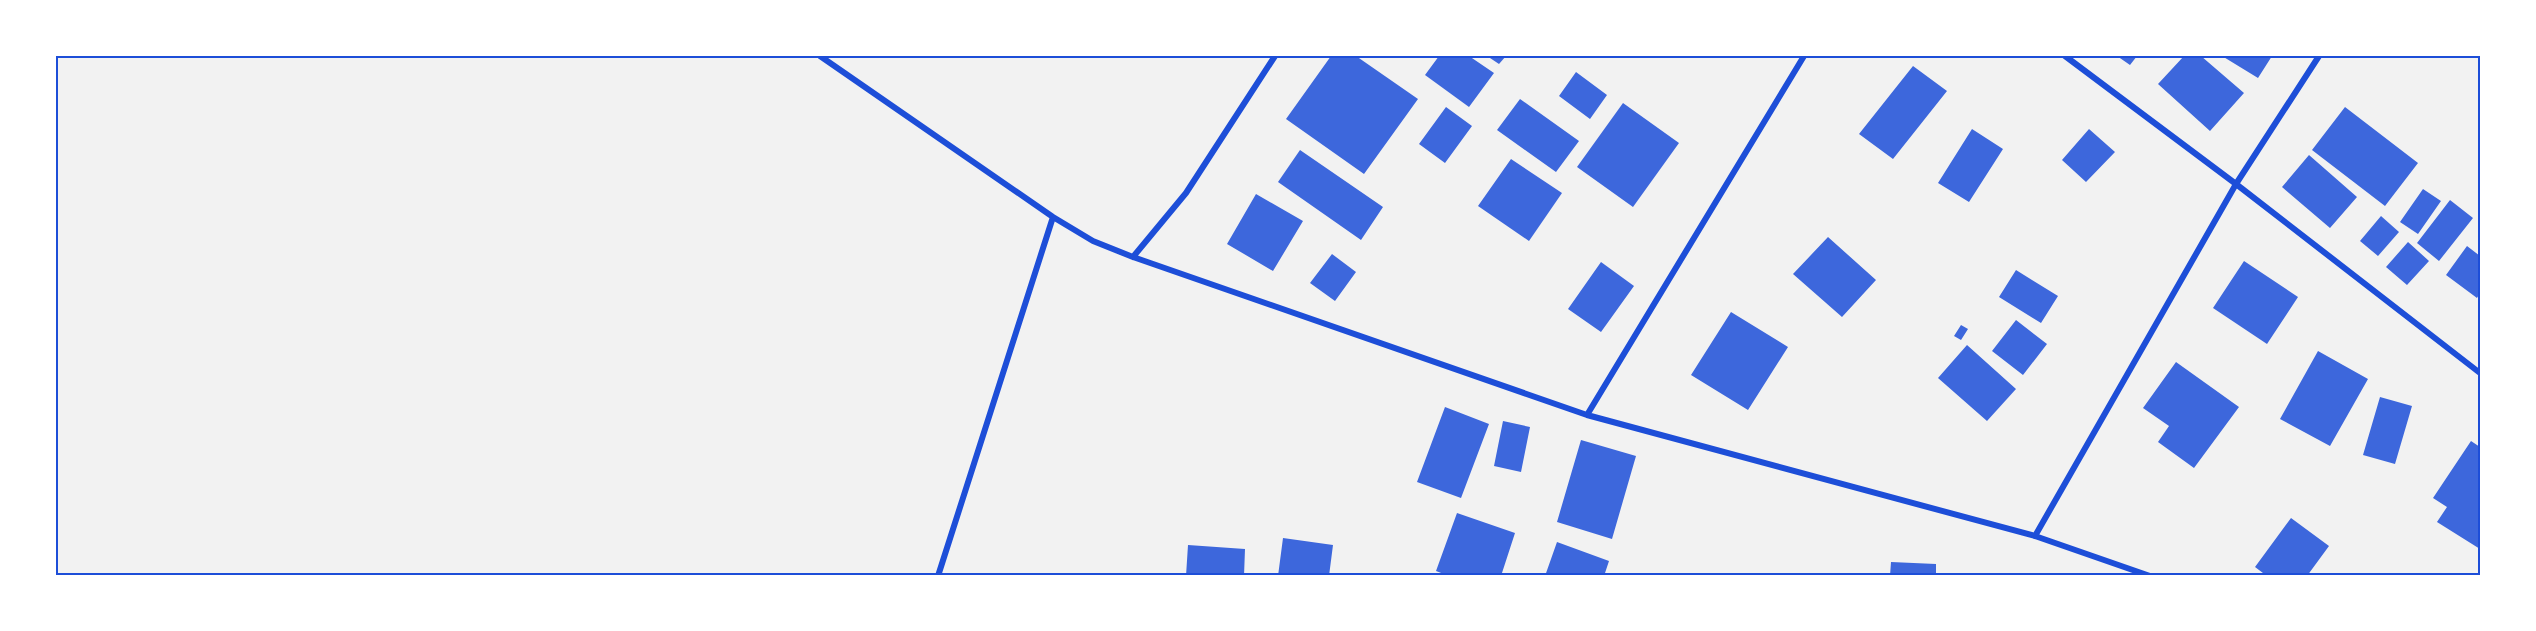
<svg xmlns="http://www.w3.org/2000/svg" width="2536" height="631" viewBox="0 0 2536 631" font-family="Arial,sans-serif">
<style>
.building{fill:#3d67dc}
.lines{fill:none;stroke-linecap:round;stroke-linejoin:round}
.minor{stroke:#1d4ed8;stroke-width:6}
.neatline{fill:none;stroke:#1d4ed8;stroke-width:2}
</style>
<rect width="100%" height="100%" fill="#f2f2f2"/>
<path class="building" d="M1331 56H1356L1418 99 1364 174 1286 119Z
M1439 56H1469L1494 73 1469 107 1425 75Z
M1487 56H1506L1499 64Z
M2117 56H2137L2130 65Z
M2184 56H2201L2244 93 2210 131 2158 84Z
M2222 56H2272L2258 78Z
M1913 66 1947 91 1893 159 1859 134Z
M1576 72 1607 95 1590 119 1559 96Z
M1520 99 1579 141 1556 172 1497 130Z
M1623 103 1679 143 1633 207 1577 167Z
M1446 107 1472 126 1445 163 1419 144Z
M2345 107 2418 163 2385 206 2312 150Z
M1972 129 2003 149 1969 202 1938 183Z
M2089 129 2115 152 2086 182 2062 160Z
M1300 150 1383 207 1361 240 1278 182Z
M2309 155 2357 197 2330 228 2282 187Z
M1511 159 1562 193 1529 241 1478 206Z
M2423 189 2441 201 2418 234 2400 222Z
M1256 194 1303 221 1273 271 1227 244Z
M2450 200 2473 218 2439 261 2417 243Z
M2381 216 2399 232 2378 256 2360 241Z
M1828 237 1876 280 1842 317 1793 274Z
M2408 242 2429 261 2407 285 2386 267Z
M2467 246 2480 256V293L2477 298 2446 275Z
M1332 254 1356 272 1335 301 1310 283Z
M2244 261 2298 297 2267 344 2213 308Z
M1601 262 1634 286 1601 332 1568 309Z
M2016 270 2058 296 2041 323 1999 297Z
M1731 312 1788 347 1748 410 1691 375Z
M2016 320 2047 344 2023 375 1992 351Z
M1961 325 1968 329 1961 340 1954 336Z
M1967 345 2016 389 1987 421 1938 378Z
M2318 351 2368 379 2330 446 2280 419Z
M2176 362 2239 407 2194 468 2158 442 2169 426 2143 408Z
M2380 397 2412 406 2395 464 2363 455Z
M1445 407 1489 424 1461 498 1417 482Z
M1503 421 1530 427 1521 472 1494 466Z
M1581 440 1636 456 1612 539 1557 522Z
M2471 441 2480 447V549L2437 522 2447 507 2433 498Z
M1457 513 1515 533 1501 576H1449L1436 571Z
M2291 518 2329 546 2307 576H2267L2255 567Z
M1283 538 1333 545 1329 576H1278Z
M1557 542 1609 561 1604 576H1545Z
M1188 545 1245 549 1244 576H1186Z
M1891 562 1936 564V576H1890Z"/>
<g class="lines">
<path class="minor" d="M820 56 1053 217 1093 241 1133 257 1587 415 2035 536 2150 576
M2065 56 2236 184 2480 373
M1133 257 1186 193 1275 56
M1587 415 1804 56
M2035 536 2236 184 2319 56
M938 576 1053 217"/>
</g>
<rect width="2536" height="631" fill="none" stroke="#ffffff" stroke-width="114"/>
<rect x="57" y="57" width="2422" height="517" class="neatline"/>
</svg>
